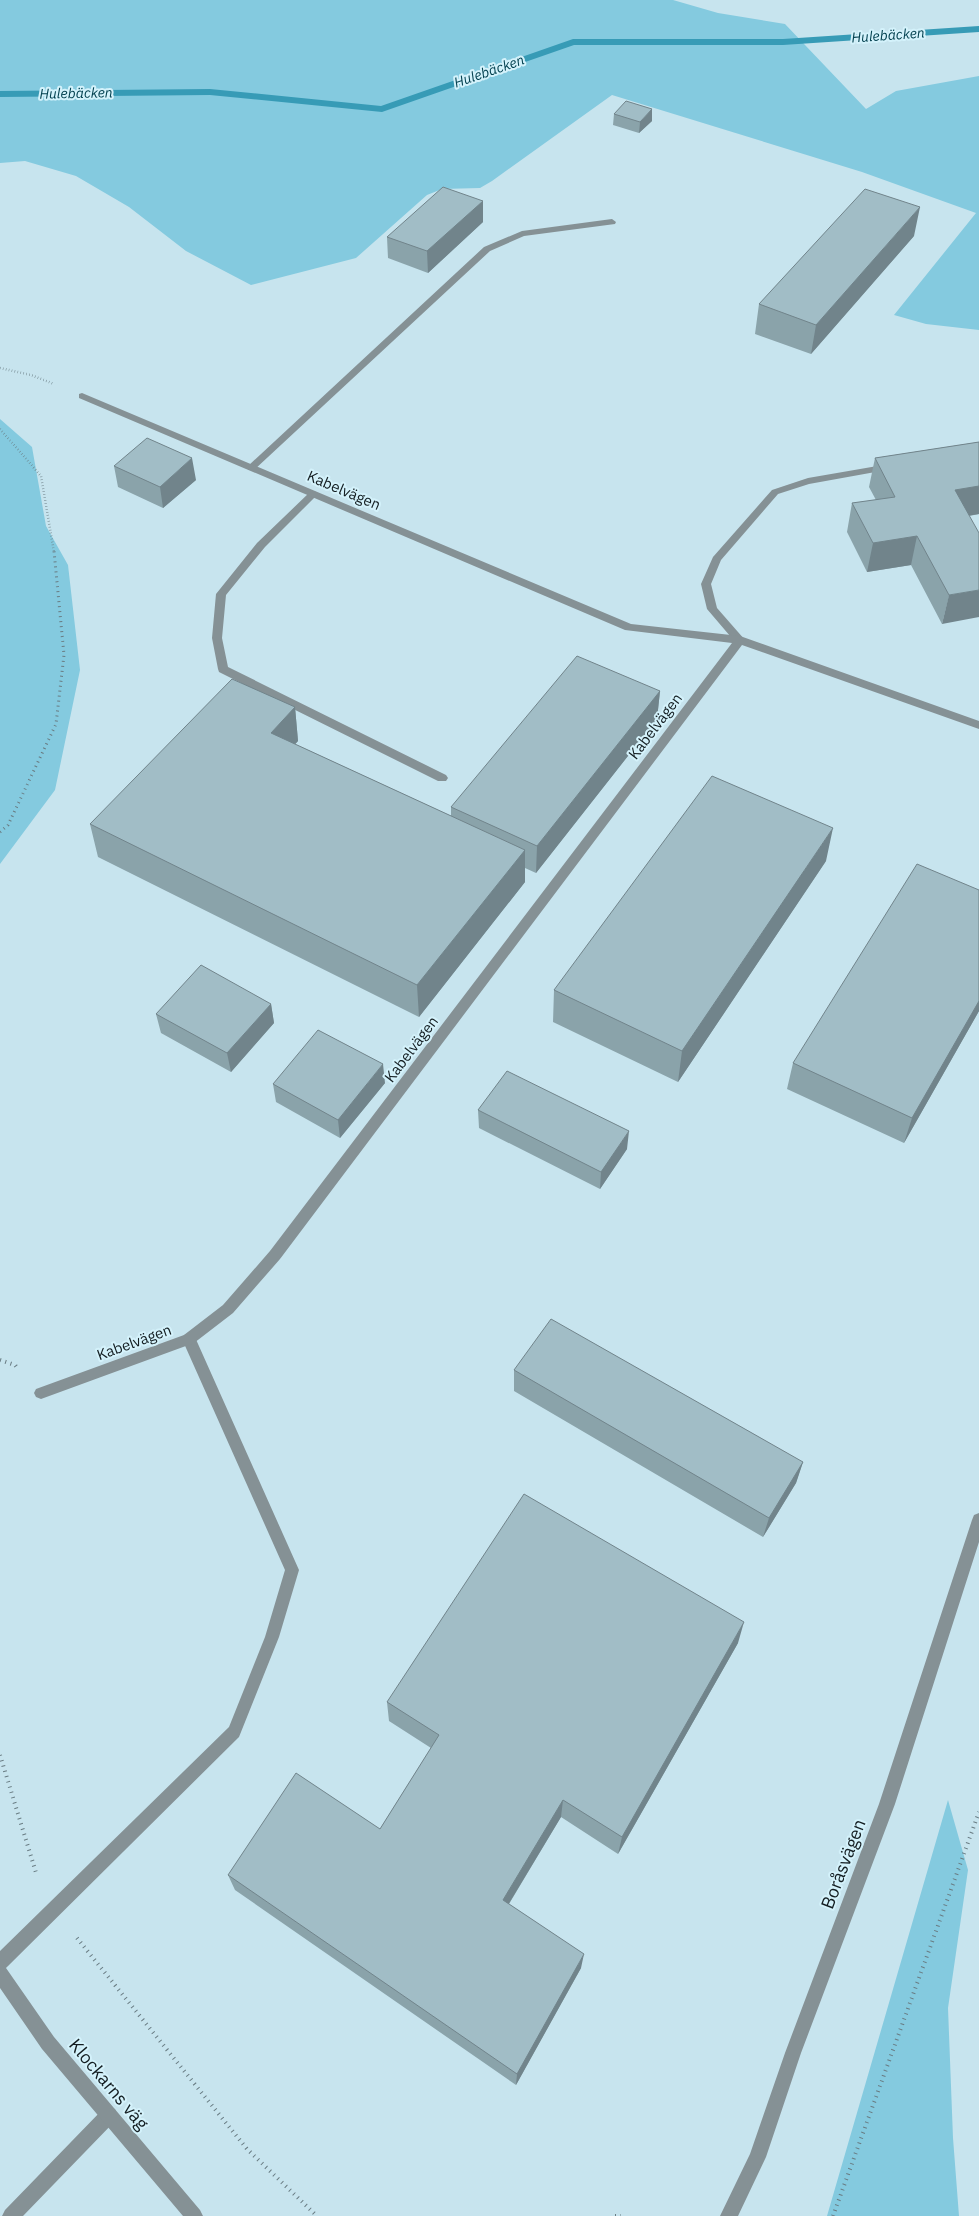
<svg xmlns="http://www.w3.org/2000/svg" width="979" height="2216" viewBox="0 0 979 2216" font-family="'IBM Plex Sans',sans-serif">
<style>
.green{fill:#84cadf}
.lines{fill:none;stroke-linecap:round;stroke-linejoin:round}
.stream{fill:#379bb6;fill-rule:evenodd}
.path-far2{stroke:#697c83;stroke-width:2.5;stroke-dasharray:0.5 2.5;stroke-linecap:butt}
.path-far1{stroke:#697c83;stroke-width:3;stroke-dasharray:1 4;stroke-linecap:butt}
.path{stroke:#697c83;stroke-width:4;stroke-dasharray:1 4.5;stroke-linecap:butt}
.service{fill:#859195;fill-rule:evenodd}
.minor{fill:#859195;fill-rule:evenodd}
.tertiary{fill:#859195;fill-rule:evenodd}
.wall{fill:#8aa3aa}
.shaded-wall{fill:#71848b}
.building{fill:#a1bdc6;stroke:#71848b}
.labels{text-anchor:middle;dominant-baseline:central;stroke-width:4;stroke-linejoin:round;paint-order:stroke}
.far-water-label{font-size:14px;font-style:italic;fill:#02404f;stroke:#d4f2fb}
.street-label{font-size:15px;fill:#131d21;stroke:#d4f2fb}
.near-street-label{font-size:18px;fill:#131d21;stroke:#d4f2fb}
</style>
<rect width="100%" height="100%" fill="#c7e4ee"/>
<path class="green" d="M0 0H673L718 13 785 24 866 109 896 91 979 76V330L926 324 894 315 976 213 862 172 612 95 492 181 480 188 442 189 427 195 356 258 251 285 186 251 129 207 76 176 25 161 0 163Z
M0 419 32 447 46 526 68 565 80 670 55 790 0 864Z
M948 1800 968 1870 948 2008 953 2138 959 2216H827Z"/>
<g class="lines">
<path class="stream" d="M979 26V32L783 45H574L382 112 210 95 0 97V91L210 89 381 106 573 39H783Z"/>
<path class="path-far2" d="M0 368 31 375 54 384
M0 429 41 476 54 552"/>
<path class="path-far1" d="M0 832 8 825 56 724 64 655 54 551"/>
<path class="path" d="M0 1360 15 1365 18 1369
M0 1755 37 1876
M77 1938 247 2149 317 2216
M615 2216H621
M833 2216 979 1812"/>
<path class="service" d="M612 219 616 222 615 224 524 236 490 251 254 470H248V466L484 247 522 231Z
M889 464 894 467 892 469 809 484 778 494 721 560 711 584 717 608 745 640 740 644 736 643 707 609 701 584 713 557 772 490 808 478Z
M313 491 316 492V496L265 547 226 595 222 638 228 667 446 775 448 778 446 781H438L219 672 218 669 212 638 216 594 257 543 310 492Z
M189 1333 194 1335 299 1570 279 1637 239 1737 6 1968 0 1970V1951L229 1727 265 1637 285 1570 182 1339 184 1335Z
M109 2107 115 2109 117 2115 115 2121 23 2216H2L5 2210 103 2109Z"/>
<path class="minor" d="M82 393 631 624 740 636 979 721V729L742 645 280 1259 233 1313 194 1343 41 1399 36 1397 34 1393 36 1389 184 1335 223 1305 270 1251 732 643 625 630 79 398V394Z
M0 1966 6 1968 54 2037 200 2210 203 2216H183L42 2049 0 1988Z"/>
<path class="tertiary" d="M979 1513V1542L895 1804 801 2053 766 2157 738 2216H720L750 2154 785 2053 879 1804 972 1520 974 1515Z"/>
</g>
<path class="wall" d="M614 114 652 121 639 133 613 125Z
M483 201V222L428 273 388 258 387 237Z
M914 236 811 354 755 334 759 304Z
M979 442V514L969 516 942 624 911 565 867 572 847 532 852 503 876 500 869 487 875 458Z
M114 466 196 480 163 508 118 487Z
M660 691 657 719 536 873 525 868V882L419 1017 98 857 90 824 295 707 298 741 295 744 451 816V807Z
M826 861 678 1082 553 1022 554 990Z
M979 890V1011L904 1143 787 1089 793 1063Z
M271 1004 274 1023 231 1072 161 1033 156 1014Z
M385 1083 340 1138 276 1102 273 1084Z
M478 1110 627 1149 600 1189 479 1128Z
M514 1370 803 1462 796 1483 763 1537 514 1391Z
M738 1643 618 1854 561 1817 509 1904 581 1968 516 2085 235 1890 228 1875 380 1829 431 1748 389 1721 387 1702Z"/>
<path class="shaded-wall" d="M652 109V121L639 133 640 122Z
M483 201V222L428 273 427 251Z
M920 207 914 236 811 354 816 325Z
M192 458 196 480 163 508 160 487Z
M979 486V514L948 519 955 490Z
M917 536 911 565 867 572 873 543Z
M979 590V617L942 624 949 595Z
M660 691 657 719 536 873 537 846Z
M295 707 298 741 275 766 271 733Z
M833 828 826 861 678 1082 682 1051Z
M525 850V882L419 1017 417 985Z
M979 1001V1011L904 1143 912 1118Z
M271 1004 274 1023 231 1072 227 1053Z
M383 1064 385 1083 340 1138 338 1120Z
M629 1131 627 1149 600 1189 601 1172Z
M803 1462 796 1483 763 1537 769 1518Z
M744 1622 738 1643 618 1854 622 1837Z
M563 1800 561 1817 502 1915 503 1900Z
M584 1954 581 1968 516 2085 517 2074Z"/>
<path class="building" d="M626 101 652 109 640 122 614 114Z
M443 187 483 201 427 251 387 237Z
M865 189 920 207 816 325 759 304Z
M147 438 192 458 160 487 114 466Z
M979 442V486L955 490 979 533V590L949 595 917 536 873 543 852 503 895 497 875 458Z
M577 656 660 691 537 846 451 807Z
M232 679 295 707 271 733 525 850 417 985 90 824Z
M712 776 833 828 682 1051 554 990Z
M917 864 979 890V1001L912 1118 793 1063Z
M201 965 271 1004 227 1053 156 1014Z
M318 1030 383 1064 338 1120 273 1084Z
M507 1071 629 1131 601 1172 478 1110Z
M551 1319 803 1462 769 1518 514 1370Z
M524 1494 744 1622 622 1837 563 1800 503 1900 584 1954 517 2074 228 1875 296 1773 380 1829 439 1735 387 1702Z"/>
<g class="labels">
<g class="far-water-label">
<text transform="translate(888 35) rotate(-4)">Hulebäcken</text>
<text transform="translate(489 71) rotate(-19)">Hulebäcken</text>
<text transform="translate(76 93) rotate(-1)">Hulebäcken</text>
</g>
<g class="street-label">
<text transform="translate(344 490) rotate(23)">Kabelvägen</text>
<text transform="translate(655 726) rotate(-53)">Kabelvägen</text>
<text transform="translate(411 1049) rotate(-53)">Kabelvägen</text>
<text transform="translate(134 1342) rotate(-20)">Kabelvägen</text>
</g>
<g class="near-street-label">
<text transform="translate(843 1864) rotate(-69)">Boråsvägen</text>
<text transform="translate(109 2084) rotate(50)">Klockarns väg</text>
</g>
</g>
</svg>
